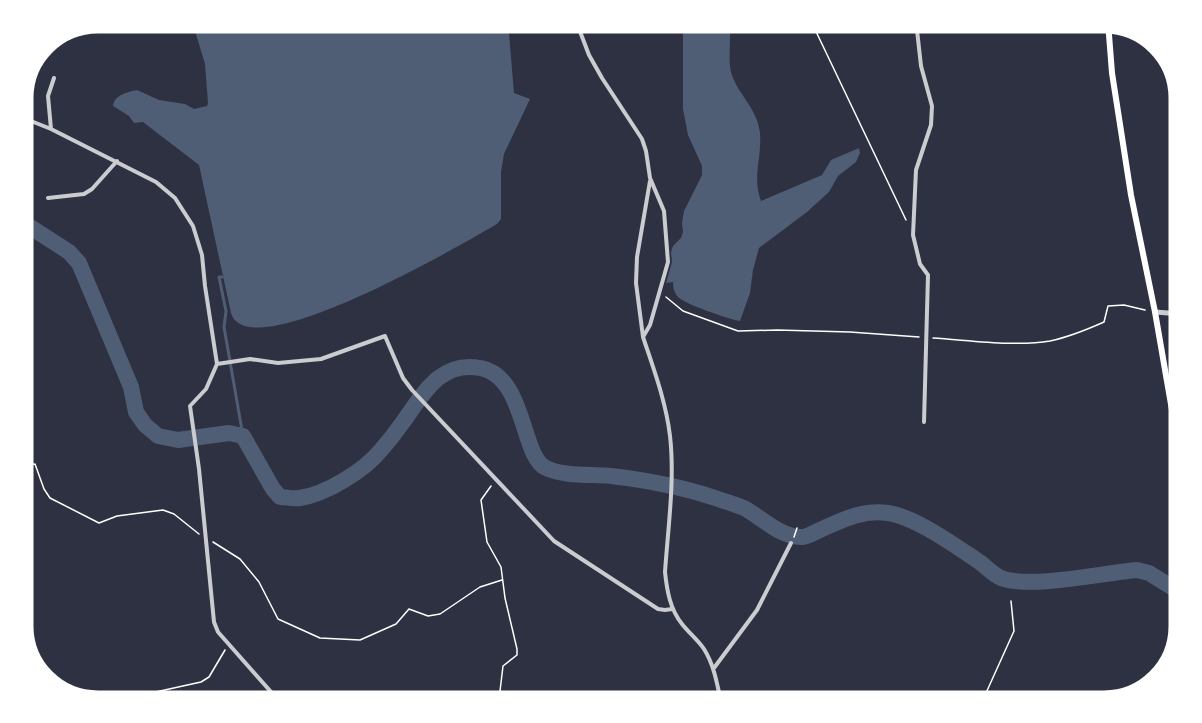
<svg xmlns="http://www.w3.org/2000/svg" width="1202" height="723" viewBox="0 0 1202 723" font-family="'Public Sans',sans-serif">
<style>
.water{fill:#4f5d75}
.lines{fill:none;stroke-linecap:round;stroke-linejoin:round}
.stream{stroke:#4f5d75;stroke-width:3}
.river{stroke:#4f5d75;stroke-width:16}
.path{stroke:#fff;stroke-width:1.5}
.minor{stroke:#caccd0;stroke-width:4}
.tertiary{stroke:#caccd0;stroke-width:5}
.secondary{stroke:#fff;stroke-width:6}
.rim{fill:none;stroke:#fff;stroke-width:3}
</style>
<rect width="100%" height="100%" fill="#2d3142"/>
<path class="water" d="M192 21H508L514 93 530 99 504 154 501 172V219L497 224C466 242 248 370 231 313L199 165 143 122 134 123 129 116 113 106C114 95 128 92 137 90L159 100 185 104 194 109 207 106 208 103 205 64Z
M683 21H730C731 35 728 60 731 72 737 94 757 107 760 133 762 158 752 177 761 201L822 175 831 160 859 148 860 153 856 162 838 176 829 192 807 212 759 248 753 270 750 293 740 321C729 319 683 304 677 296 674 292 673 287 673 282L666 283 672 262 671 252 673 246 681 238 683 232 682 223 684 211 702 175V166L688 135 683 109Z"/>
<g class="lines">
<path class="stream" d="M222 277H219L226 311 224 327 243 436"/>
<path class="river" d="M21 221 69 252 79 263 131 387 136 412 145 425 158 436 178 440 229 433 243 436 273 489 280 497C286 497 293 499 300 498 326 494 364 471 381 450 389 441 396 432 403 422 422 396 440 360 480 368 526 376 521 457 546 468 566 477 590 474 611 476 646 480 682 487 715 498 724 501 735 504 744 508 761 517 781 538 802 537 808 537 815 532 820 530 842 520 863 509 888 513 916 517 957 547 981 563 987 568 994 575 1001 578 1030 589 1103 573 1137 570L1149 573 1181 593"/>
<path class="path" d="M811 21 906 220
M666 297 683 311 738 331 777 330 850 332 919 337
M933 338C968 340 1016 347 1050 341 1069 337 1086 330 1104 322L1108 306 1124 305 1145 310
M21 470 29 465 35 464 44 489 50 498 99 523 117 516 163 510 174 514 199 534
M491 486 481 500 487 542 501 567 505 598 517 649V655L503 666 500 691 494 702
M794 537 797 528
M213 542 240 559 259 582 278 619 320 638 360 640 396 624 409 609 428 616 440 614 480 587 502 580
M114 694 116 702
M980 695 992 702
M78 697 80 694 142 695 201 682 209 677 225 650
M786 702 834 695 884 698 888 702
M969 702 971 698 986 693 1014 631 1011 601"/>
<path class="minor" d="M576 21 589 55 602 78 642 139 646 151 650 178 664 211 668 262 650 325 643 337C654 370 666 402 670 436 675 480 668 528 665 572 667 591 670 609 682 624 689 633 698 640 704 649 714 665 717 683 721 702
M916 21 921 66 932 106 931 125 916 170 913 235 920 264 928 275 924 422
M21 117 51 129 156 182 175 198 193 226 202 255 205 286 217 364 206 389 190 406 199 469 214 622 218 632 280 702
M51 129 48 96 54 78
M48 198 84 194 92 189 117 161
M643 337 636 283 637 257 650 181
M217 364 250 359 278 363 321 359 385 336 403 378 412 390 554 541 658 609 665 610 672 609
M714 668 757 610 791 543"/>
<path class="tertiary" d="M1155 312 1181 314"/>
<path class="secondary" d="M1108 22 1112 73 1131 195 1155 312 1177 439 1180 471 1173 655"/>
</g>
<path d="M0 0H1202V723H0ZM98 32H1104A66 66 0 0 1 1170 98V626A66 66 0 0 1 1104 692H98A66 66 0 0 1 32 626V98A66 66 0 0 1 98 32Z" fill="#fff" fill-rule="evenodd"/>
<path class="rim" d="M98 32H1104A66 66 0 0 1 1170 98V626A66 66 0 0 1 1104 692H98A66 66 0 0 1 32 626V98A66 66 0 0 1 98 32Z"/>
</svg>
